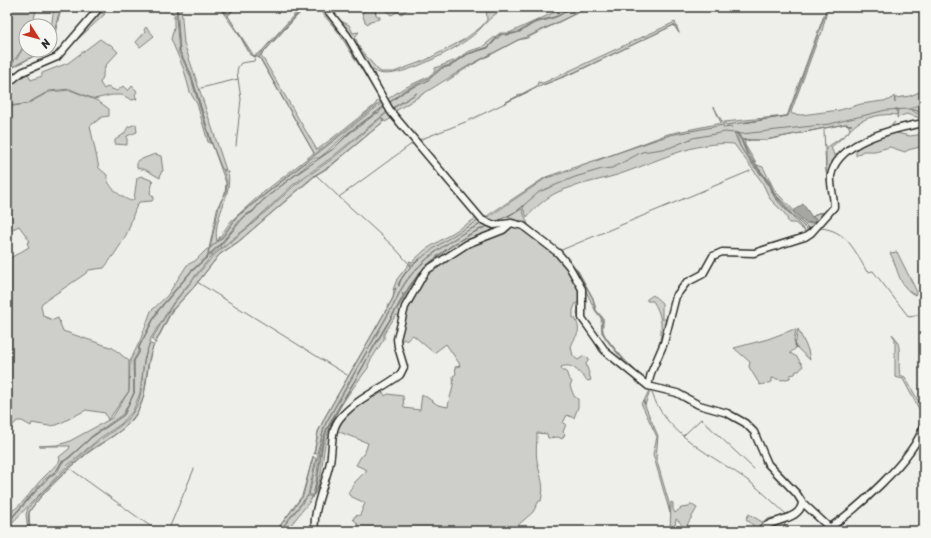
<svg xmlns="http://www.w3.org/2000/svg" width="931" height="538" viewBox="0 0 931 538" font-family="Sriracha,sans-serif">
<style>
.green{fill:#cececa;stroke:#7c7c7a}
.water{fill:#a6a6a3;stroke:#757573}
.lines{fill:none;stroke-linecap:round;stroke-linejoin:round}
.stream{stroke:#757573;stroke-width:1}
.minor-casing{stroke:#2b2b2b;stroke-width:9}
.minor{stroke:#f6f6f2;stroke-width:6}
</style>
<rect width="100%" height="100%" fill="#eeeeea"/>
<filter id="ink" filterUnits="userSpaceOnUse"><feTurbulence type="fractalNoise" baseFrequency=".025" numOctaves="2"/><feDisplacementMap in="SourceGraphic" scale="8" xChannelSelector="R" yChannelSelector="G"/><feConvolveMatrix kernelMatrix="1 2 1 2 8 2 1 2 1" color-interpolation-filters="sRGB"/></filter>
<g filter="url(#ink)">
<path class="green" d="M16 7H37L32 26H26C26 46 21 54 7 67V10Z
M54 7H63L58 16 53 37 50 35Z
M177 7H181L184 43 226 170 222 169 212 144 191 73 180 52Z
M222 7 228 14 236 7 228 16 254 56 262 51 301 7H303L258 56 253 57Z
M305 7H308L297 16 261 55 317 150 375 105 379 98 339 33 317 7H323L341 28 382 101 261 197 260 195 314 153 259 57Z
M365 7H375L376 15 380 17V19L370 21 368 24 365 22 362 13 365 11Z
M386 7H420L415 10 413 7 404 11 402 14 397 12 391 15 385 10Z
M486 7H505C501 11 497 13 493 16 485 22 480 31 471 37 454 50 393 84 374 71 358 60 349 38 339 22L341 21 349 25 353 33 359 32 355 37 360 49 377 69 381 72H394L426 60 465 39 481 27 487 20Z
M572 7H589L527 37 518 40 468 66 394 112 392 109 417 93 392 108 388 104 405 91 427 81 442 68 451 66 468 54 488 48 502 34 499 35 488 47 467 54 450 65 440 68 429 78 403 91 388 104 372 73 375 74 374 76 386 98 388 99 402 89 428 77 435 71V68L456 60 467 52 482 47 500 33H509L564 8 566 10C557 19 545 18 534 22 529 24 525 28 521 31 516 34 510 34 505 35 517 35 522 29 532 24 539 21 548 21 556 17 562 15 567 10 572 7Z
M828 7 821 35 819 36 791 112 792 114 801 115 840 110 861 104 890 100 894 96 895 103V98L910 96 924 90V112L910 109 916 113 924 114V119L906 114 897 118 898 109H895H897V115C884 113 864 117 854 126 846 133 840 141 831 147L834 155C846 154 849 146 860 139 871 133 886 131 895 122L889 129 858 143 839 159 831 175 833 201 831 209 811 232 808 231 775 197 765 179 751 163 740 146 736 133C741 138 744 149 748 156 754 165 761 172 767 181 770 185 771 190 774 194 784 207 797 223 811 231L774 193 769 182 749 155 742 141 750 140 745 141V145L757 165 763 167 775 191 804 221 810 224 816 221 812 217 818 213 828 212 831 207 826 170V148L848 133 850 129 848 125H852L845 124 766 140H742L738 133 734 132C740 151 752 163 764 178 769 184 771 192 775 198L808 234 802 237 806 232 795 223H789L785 214 770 199 762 182 734 144C694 140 655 163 617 175 597 181 577 184 558 192 547 197 536 207 527 217L523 208 525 205 518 211 522 209 528 224C522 220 514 221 509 216L515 212 492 224 482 219 490 216 546 178 569 171 668 134 721 123 714 107 724 125 723 128 732 127H727L724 122 786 116 743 123 788 116Z
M98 12 105 14 78 39 76 37Z
M174 15 176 17 179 53 190 75 211 144 208 142 197 104 190 92 184 70 171 39 174 28Z
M675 22 679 33 674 25 575 72 538 87 504 103 537 86 538 82 543 83Z
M146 27 154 36 140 47 136 42 145 32 144 30Z
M100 39 107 44H110L118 52 106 65 103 73V77L100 83 104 89 107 87 117 91 123 86 128 91 132 86 137 91 135 95 137 99 132 100 122 95H112L94 99 70 89 49 91 26 104 7 106V86L27 71 31 80 42 76V73L68 63Z
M26 43V50H31V53L38 50H45L16 65 7 74V69L16 60Z
M70 90 98 101 109 109V116L102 117 90 126 99 168 107 175C106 186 122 198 131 201L134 199 137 178 141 176 153 181 150 193 154 197 152 201 139 202C134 210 133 216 130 225 127 237 112 258 104 268L89 270 85 274 42 303 41 306 43 316 53 320 58 318 63 331 113 348 129 361V391L108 420 105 413 86 410 57 425 49 426 32 423 31 426 22 421H17L8 431 7 260 29 247 27 243 30 241 19 226 11 230 7 234V107L27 104 49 92Z
M383 102 385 105C374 114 362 122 350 131 339 140 330 150 319 158H316L262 201 253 211 243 216 221 243 191 271 157 311 139 347 138 352 133 361 134 393 123 414 92 436 69 458 61 462 57 470 45 479 13 516 11 515 12 511C26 502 33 487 45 476 50 471 55 466 60 460L59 457 69 449 70 446H39L57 445 68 442 112 418 129 391 130 361 140 341 151 311 167 296 187 265 195 261 207 249H209L208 252 209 249 223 237 238 216Z
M386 106 388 111 331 158 294 184 249 226 212 255 173 303 151 338 144 361 140 393 133 411 121 424 100 438 69 464 7 528 12 518 46 480 58 471 62 463 92 437 124 415 134 393V361L139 353V347L158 311 191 272 222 244 244 217 253 212 262 201 291 178 333 149 350 133 377 113 379 114V112Z
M388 112 413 142 392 118 385 122 383 119V122L330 166 315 175 238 242 219 255 194 287 171 311 155 343 152 339 173 304 213 256 249 227 295 185 332 159Z
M136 124 137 132 127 136V145L115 144V140L124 134 128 127Z
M892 132 910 136 924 134V146L908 150 905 152 890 147 875 151H863L856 156V146Z
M155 154 161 156 163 171 161 172 160 178 146 170 137 168V161Z
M223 170 228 172C233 196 212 219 217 241L231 221 259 196 260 198 237 216 222 237 210 248 219 206 226 191 227 182Z
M478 217 482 222C477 227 469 229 463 233 436 250 407 270 396 300L326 422 317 453 314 454 318 432 325 417 393 298 396 288 393 290 397 279 409 264 411 266 399 282 398 285 399 286C400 275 413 265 421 258L411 265 409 261 412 262 425 250Z
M484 222 491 224 466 236 492 224H509L429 268 402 317 396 315 384 334V339L369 363 368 368C353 388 334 411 327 436 322 452 323 482 314 495L317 483 322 446 327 430 379 338 419 273 446 250 465 237C440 253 419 268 404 295L402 293 403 296C396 311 386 324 378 339 371 350 366 363 359 374 347 392 336 410 327 429 317 449 319 474 313 495H309L324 427 396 301C408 270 436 251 462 234 469 229 478 227 484 222Z
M511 224 519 225 558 254 581 291V312L604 352 647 388 600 352 592 338 579 321 577 313 579 303H576L573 310V318H575C583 334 575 334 571 347L573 356 578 360 584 356 589 359 586 364 591 380 588 381C579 374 574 362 561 367L562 371H566L568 377 572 382 570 386 574 396 578 399V407L574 418 567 415 563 423 566 424 563 432 565 434 562 439 558 437 548 438 547 434 537 433C537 443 535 455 538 465 541 479 545 486 541 501H539L533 512 517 526 514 531H461L446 526 433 531H355L358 524 353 519 355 516 360 515 365 503 350 496 348 493 355 482 367 470 356 465 362 455H364L368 443 337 431 338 422 369 396 371 399 383 392 385 396 388 394 403 396 404 408 420 410 422 394 438 405 448 407C449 397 455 387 453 376L456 374 455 367 460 366 459 363 446 344 434 353 413 335 406 341 405 339 398 342 406 310 424 276 467 245Z
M529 226 564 255 578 271 593 299 596 311 602 318C603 322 601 327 602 331 604 341 636 375 646 380 657 354 670 326 653 301H647V299L653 295 662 303V319H667L662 343 648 385 619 363 623 361V359L602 333 601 318 595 310 585 289H582L574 272 529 228Z
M897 252 917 292 915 295C898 287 898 267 890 253Z
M798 329 808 350 810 360 795 346Z
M792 330H796L794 340 796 348 790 353 797 357 803 366 799 371H796L795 374 790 375V378L782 380 772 378V382L760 385 749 367 750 362 734 348 768 339Z
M892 334C904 345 897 360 900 375L905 377 924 411 919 409 903 379 895 377V339Z
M150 344 154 345C142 369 151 395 133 418 122 433 103 441 89 451 71 466 41 493 29 512L30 531H28L26 514 28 508C48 486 69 465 92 446 106 434 124 427 134 411 147 391 138 364 150 344Z
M650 388C659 389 669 390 678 394 686 398 694 404 703 407 722 414 743 415 754 434 759 445 762 457 768 466 775 477 810 498 796 511 785 521 769 520 758 531H750L753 525 746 519 749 514 762 522C765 521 768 519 771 518 782 517 793 517 799 505L793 494 762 463C763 455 760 450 757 443 750 426 734 414 715 411 707 410 700 410 692 406 684 403 679 396 671 393 665 391 656 392 651 389L645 405 644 401Z
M643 401 658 436 656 458 669 503 670 513 653 454 657 437 641 403Z
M313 456 316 459 308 495 279 531H276L303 496Z
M308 496H313L310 501 286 531H280Z
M671 502 673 503V509L675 513 681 508 689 507 691 504 697 508 687 525 694 531C680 531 685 525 676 519L675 526 670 531Z"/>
<path class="water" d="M803 204 812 217 816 219 815 222 806 223 793 211Z"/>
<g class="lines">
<path class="stream" d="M163 7 176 15
M176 7 180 52 190 73 212 144 226 183 225 194 218 206 208 254
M219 7 241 38 250 55 260 58 314 153
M221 7 226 16
M919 7 924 9
M54 38 59 16 63 7
M50 46 54 39
M259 57 304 7
M8 74 12 68 45 50
M447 81 468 67 518 40 527 38 589 7
M201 88 238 79
M390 102 405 91 427 81 442 68 450 66 468 54 488 48 499 35 520 32 536 22 558 16 572 7
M910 109 924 113
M727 125 787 116 827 7
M824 130 826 170 830 200
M738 134 742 140H766L845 124 851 125
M419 140 468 121 538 87 576 72 674 25 679 33
M742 141 748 156 769 182 774 193 792 214 811 230
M236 146 241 99 237 72 238 67 241 63 254 61 255 58
M338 196 316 175 331 166 383 122 382 119
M508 216 513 220 524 221 544 238
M813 217 818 213H826
M484 218 546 177 670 135 723 125
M498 221 517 211 539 192 575 177 602 169 612 168 642 152 669 148 693 138 725 132 742 134 830 124 886 110 910 109 924 102
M820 228C847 230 855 251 867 272L873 271 909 317 924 314
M559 251 750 171
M562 253 578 271 593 298 596 310 603 318C604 322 602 326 603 331 605 340 634 370 642 377
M411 266 394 247 339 197 413 143
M197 282 347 375
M399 286C400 266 461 230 478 221
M155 344 172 311 194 287 219 255 238 242 316 175
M651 389C662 434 716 457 750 482 763 492 775 504 787 515
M683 436 701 419 754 469
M314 453 318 432 325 417 393 298 394 290 396 288
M72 470 157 531
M311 500C321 478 319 453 326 430L409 287C427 260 457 239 488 226
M12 517 46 480 57 470 61 463 69 458 92 437 124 415 134 393V361L139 353V347L158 311 191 272 221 244 244 217 253 211 262 201 291 178 333 149 349 133 384 107
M30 531C30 526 27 518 29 513 35 499 78 460 92 450 105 441 122 432 133 419 150 397 144 371 153 347
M168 531 194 469
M276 531 302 496 313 457
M784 531 785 522"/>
<g class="minor-casing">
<path id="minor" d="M325 7 347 35 391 112 482 220 494 225 511 223 523 226 558 253 569 266 582 289V318L606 352 648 386 677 393 699 405 727 413 745 423 754 432 768 464 797 494 802 502C801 522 769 518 760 531
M7 84 22 72 57 57 100 7
M648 386 651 373 664 343 676 296 686 283 703 274 713 256 722 252 754 253 805 237 811 233 834 207C834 196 830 186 831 176 837 141 896 128 924 123
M802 502 833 531
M315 531C312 510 326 483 330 462 333 448 330 430 340 418 356 399 380 390 400 375L404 367 398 347 397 339 405 307 422 277 427 270 467 244 503 230 511 223
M825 531C855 511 914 459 924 425"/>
</g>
<use href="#minor" class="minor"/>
</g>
</g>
<rect width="931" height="538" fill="none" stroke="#f6f6f2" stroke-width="24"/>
<rect x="12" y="12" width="907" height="514" fill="none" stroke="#2b2b2b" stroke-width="1.5" filter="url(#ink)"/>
<g transform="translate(38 38) rotate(126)"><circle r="19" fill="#f6f6f2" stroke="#a5a5a2"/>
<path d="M0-3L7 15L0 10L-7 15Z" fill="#c8321e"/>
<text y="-6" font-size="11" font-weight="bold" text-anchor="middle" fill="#2b2b2b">N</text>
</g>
</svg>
